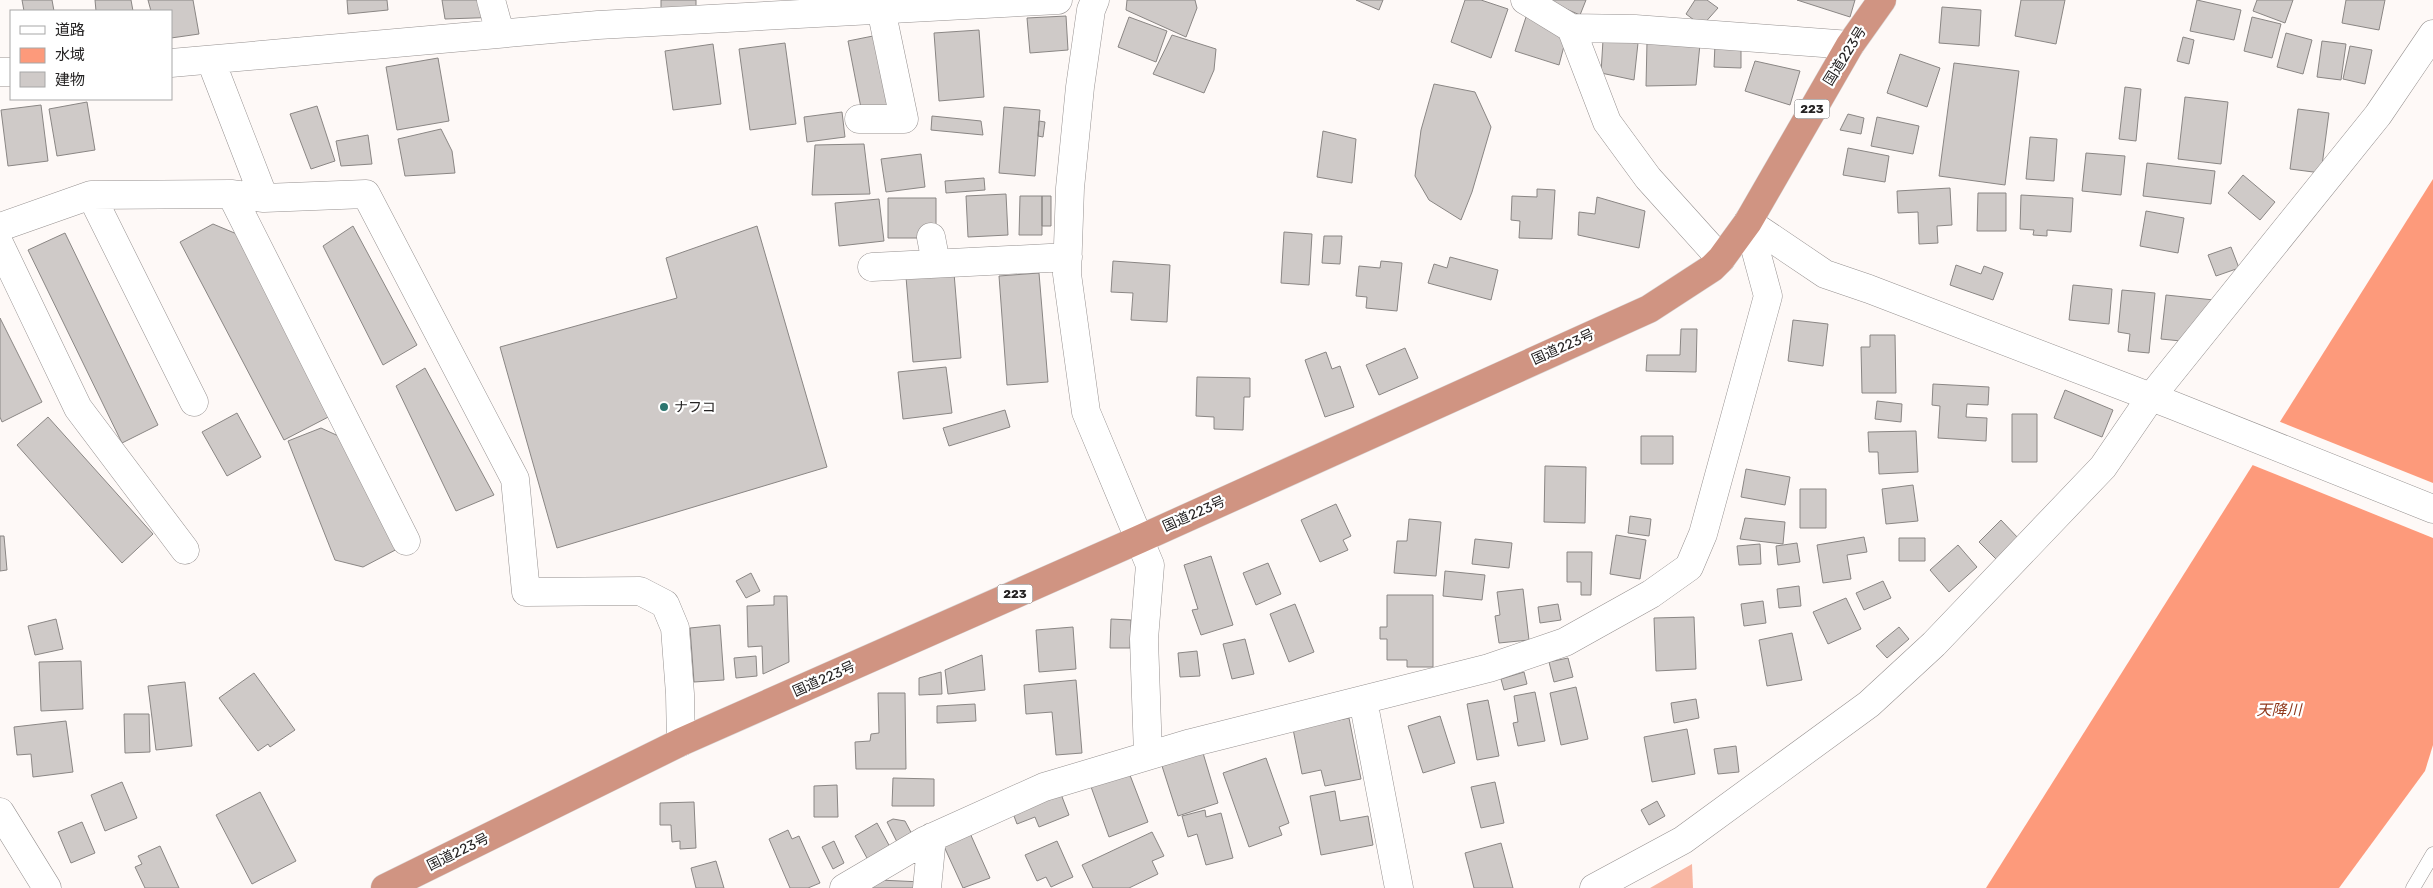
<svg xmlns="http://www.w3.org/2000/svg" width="2433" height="888" viewBox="0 0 2433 888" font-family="Rubik,'Noto Sans JP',sans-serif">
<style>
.green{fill:#f8b7a3}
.water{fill:#fd9a7b}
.pier{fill:#fef9f7}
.building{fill:#cfcac8;stroke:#8a8684}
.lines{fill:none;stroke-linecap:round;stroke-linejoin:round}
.service-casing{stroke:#969190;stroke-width:15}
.minor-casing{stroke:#969190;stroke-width:29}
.tertiary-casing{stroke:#969190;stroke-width:29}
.trunk-casing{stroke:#d8d7d7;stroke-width:29}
.service{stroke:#fff;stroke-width:14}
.minor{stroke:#fff;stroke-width:28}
.tertiary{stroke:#fff;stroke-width:28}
.trunk{stroke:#d09482;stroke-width:28}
.poi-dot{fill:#2c756f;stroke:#fff;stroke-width:2}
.labels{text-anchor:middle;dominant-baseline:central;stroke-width:4.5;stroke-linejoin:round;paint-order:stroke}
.shield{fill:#fff;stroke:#666464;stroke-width:1}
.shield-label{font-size:12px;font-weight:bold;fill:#242222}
.street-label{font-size:14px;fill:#242222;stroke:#fff}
.poi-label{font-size:14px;fill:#242222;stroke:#fff;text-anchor:start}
.water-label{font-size:15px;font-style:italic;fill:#90381b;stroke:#fff}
</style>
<rect width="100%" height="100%" fill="#fef9f7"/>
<path class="green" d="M1692 864 1693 888H1650Z"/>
<path class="water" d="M2433 179V745L2425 771 2339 888H1986Z"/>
<path class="pier" d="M2278 421 2433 483V538L2250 464Z"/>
<path class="building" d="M22 0H52L54 11H24Z
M95 0H131L133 11H96Z
M148 0H193L199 34 171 38V11H151Z
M347 0H387L388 10 348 14Z
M442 0H500L503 17 445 19Z
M661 0H696V15H661Z
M1127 0H1195L1197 8 1186 37 1126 10Z
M1356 0H1383L1379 10Z
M1465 0H1481L1508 9 1491 58 1451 42Z
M1551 0H1586L1580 15 1550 2Z
M1695 0H1707L1718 8 1702 26 1686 14Z
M1797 0H1855L1850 17Z
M2021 0H2065L2056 44 2015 36Z
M2197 0 2241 10 2234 40 2190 31Z
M2257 0H2293L2285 23 2253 11Z
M2346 0H2385L2379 30 2342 23Z
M1942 7 1981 10 1979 46 1939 43Z
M1066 16 1068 50 1030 53 1027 18Z
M1129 17 1167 31 1156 62 1118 47Z
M1526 17 1568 31 1559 65 1515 51Z
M2252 17 2281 24 2272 58 2244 51Z
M979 30 984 97 939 101 934 33Z
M2286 33 2312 40 2303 74 2277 67Z
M883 34 897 106 862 113 848 41Z
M1172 35 1216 49 1214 70 1204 93 1153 74Z
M2183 37 2194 40 2189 64 2177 61Z
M1603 40 1638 43 1634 80 1601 73Z
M2322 41 2346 44 2341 80 2317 77Z
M1647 42 1700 44 1696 85 1646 86Z
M785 43 796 124 750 130 739 49Z
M1741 43V68L1714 67 1715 44Z
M713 44 721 104 673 110 665 51Z
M2350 46 2372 50 2365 84 2343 79Z
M1900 54 1940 68 1927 107 1887 93Z
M438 58 449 121 397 130 386 67Z
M1755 61 1800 71 1790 105 1745 91Z
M1954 63 2019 71 2005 185 1939 176Z
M1434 84 1475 92 1491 127 1472 192 1461 220 1429 200 1415 176 1421 130Z
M2125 87 2141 89 2136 141 2119 139Z
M2185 97 2228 102 2221 164 2178 159Z
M87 102 95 150 57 156 49 109Z
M41 105 48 161 8 166 1 110Z
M317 106 335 161 311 169 290 114Z
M1004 107 1040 110 1035 176 999 173Z
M2298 109 2329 113 2321 173 2290 169Z
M842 112 845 137 807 142 804 117Z
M1848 114 1864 118 1861 134 1840 130Z
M932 116 981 121 983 135 931 130Z
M1877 117 1919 126 1913 154 1871 146Z
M1039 121 1045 122 1043 137 1038 136Z
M441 129 452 151 455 173 405 176 398 139Z
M1323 131 1356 139 1352 183 1317 177Z
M368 135 372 164 341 166 336 141Z
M2030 137 2057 139 2054 181 2026 179Z
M864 144 870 194 812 195 815 145Z
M1848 148 1889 156 1885 182 1843 175Z
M2086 153 2125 156 2121 195 2082 191Z
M921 154 925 187 886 192 881 159Z
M2147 163 2215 171 2211 204 2143 196Z
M2243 175 2275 202 2260 220 2228 193Z
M984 178 985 190 946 193 945 181Z
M1950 188 1952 225 1937 226 1938 243 1919 244 1918 212 1898 213 1897 191Z
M1537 189 1555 190 1552 239 1519 238 1520 221 1511 220 1512 196 1537 197Z
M1978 193H2006V231H1977Z
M1006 194 1008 235 968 237 966 196Z
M2021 195 2073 198 2071 232 2047 230V236L2033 235 2034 230 2020 229Z
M1020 196H1042V235H1019Z
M1042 196H1051V226H1042Z
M1597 197 1645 211 1639 248 1578 235 1579 212 1595 214Z
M888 198H936V238H888Z
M879 199 884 241 839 246 835 203Z
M2146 211 2184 218 2178 253 2140 246Z
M213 224 244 237 336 413 284 440 180 242Z
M353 226 417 345 383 365 323 246Z
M757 226 827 467 557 548 500 347 677 298 666 258Z
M1284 232 1312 234 1309 285 1281 283Z
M65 233 158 425 122 443 28 250Z
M1324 236H1342L1340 264 1322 263Z
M2231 247 2239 268 2216 276 2208 255Z
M1450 257 1498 270 1491 300 1428 283 1434 264 1447 268Z
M1113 261 1170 265 1167 322 1131 320 1133 293 1111 292Z
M1381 261 1402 263 1397 311 1366 308 1367 297 1356 296 1359 266 1380 268Z
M1956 265 1981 274 1984 266 2003 273 1993 300 1950 285Z
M954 273 961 358 913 362 906 277Z
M1039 273 1048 382 1007 385 999 276Z
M2073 285 2112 289 2109 324 2069 320Z
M2122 290 2155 293 2149 353 2128 351 2130 334 2118 332Z
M2166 295 2214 300 2181 341 2161 339Z
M0 318 42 402 2 422 0 417Z
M1793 320 1828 324 1823 366 1788 361Z
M1681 329H1697L1696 372 1646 371 1647 355H1680Z
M1870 335H1895L1896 393H1862L1861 347H1870Z
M1405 348 1418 378 1379 395 1366 365Z
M1326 352 1332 369 1340 366 1354 407 1325 417 1305 360Z
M946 367 952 413 903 419 898 372Z
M425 368 494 495 456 511 396 386Z
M1197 377 1250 378V397H1244L1243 430 1214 429V417L1196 416Z
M1933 384 1989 387 1988 405 1967 404 1966 417 1987 418 1986 441 1938 438 1940 406 1932 405Z
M2065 390 2113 410 2102 437 2054 418Z
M1877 401 1902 404 1901 422 1875 419Z
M1005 410 1010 427 949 446 943 428Z
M237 413 261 457 227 476 202 432Z
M2012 414H2037V462H2012Z
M48 417 153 534 122 563 17 445Z
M321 428 345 439 403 546 363 567 335 560 288 441Z
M1916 431 1918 472 1879 474 1878 452H1869L1868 432Z
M1641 436H1673V464H1641Z
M1545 466 1586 467 1585 523 1544 522Z
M1746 469 1790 477 1785 505 1741 497Z
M1913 485 1918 521 1886 524 1882 489Z
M1800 489H1826V528H1800Z
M1336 504 1351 536 1343 540 1348 550 1320 562 1301 520Z
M1630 516 1651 519 1649 536 1628 533Z
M1745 518 1785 522 1783 544 1740 539Z
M1409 519 1441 522 1436 576 1394 573 1397 541H1407Z
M2001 520 2019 539 1997 560 1979 542Z
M1616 535 1646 540 1640 579 1610 574Z
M0 536H4L7 570 0 571Z
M1864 537 1867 552 1847 555 1851 579 1823 583 1817 545Z
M1899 538H1925V561H1899Z
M1475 539 1512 543 1509 568 1472 564Z
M1797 543 1800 562 1778 565 1776 546Z
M1760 544 1761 564 1739 565 1737 546Z
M1958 545 1977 567 1949 592 1930 570Z
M1567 552H1592L1591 595H1581V582H1567Z
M1211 556 1233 625 1201 635 1192 610 1198 609 1184 565Z
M1268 563 1281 594 1256 605 1243 573Z
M1445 571 1485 575 1482 600 1443 596Z
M751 573 760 591 746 598 736 581Z
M1883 581 1891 598 1864 610 1856 593Z
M1799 586 1801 606 1779 608 1777 589Z
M1523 589 1529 640 1499 643 1495 616 1500 615 1497 592Z
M1387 595H1433V667H1407V660H1387V639H1380V627H1387Z
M774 596H787L789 662 763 674 762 646 748 647 747 606 774 605Z
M1846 598 1861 629 1828 644 1813 612Z
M1763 601 1766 623 1744 626 1741 604Z
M1295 604 1314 652 1289 662 1270 614Z
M1558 604 1561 620 1540 623 1538 607Z
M1694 617 1696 669 1656 671 1654 618Z
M56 619 63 649 35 655 28 626Z
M1111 619 1131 620 1130 648H1110Z
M720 625 724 680 694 682 690 628Z
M1073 627 1076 669 1039 672 1036 630Z
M1899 627 1909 639 1887 658 1876 646Z
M1792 633 1802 680 1767 686 1759 640Z
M1245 639 1254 674 1232 679 1223 644Z
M1197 651 1200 676 1180 677 1178 653Z
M982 655 985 690 948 694 945 670Z
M756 656 757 676 736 678 734 658Z
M1568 658 1573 677 1554 682 1549 662Z
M81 661 83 709 41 711 39 662Z
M941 672 942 694 919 695V678Z
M1524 672 1527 684 1504 690 1501 679Z
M254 673 295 730 270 747 268 744 258 751 219 698Z
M1076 680 1082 753 1056 755 1052 712 1026 714 1024 685Z
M185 682 192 746 156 750 148 686Z
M1576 687 1588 739 1561 745 1550 693Z
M1535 692 1545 741 1518 746 1513 723 1518 722 1514 696Z
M878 693H905L906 769H856L855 742 870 741 871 734 879 733Z
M1696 699 1699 718 1674 723 1671 703Z
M1488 700 1499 756 1477 760 1467 704Z
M975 704 976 721 937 723V706Z
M124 714H149L150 752 125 753Z
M1440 716 1455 763 1423 773 1408 726Z
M1349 718 1361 779 1325 786 1321 770 1302 774 1293 729Z
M66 721 73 772 33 777 31 754 17 755 14 727Z
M1687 729 1695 774 1652 782 1644 737Z
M1736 746 1739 772 1718 774 1714 749Z
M1203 753 1218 803 1178 816 1162 766Z
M1266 758 1289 823 1279 827 1282 835 1249 847 1223 773Z
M1128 770 1148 822 1109 837 1090 784Z
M893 778 934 779V806H892Z
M122 782 137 818 105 831 91 795Z
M1495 782 1504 823 1481 828 1471 787Z
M837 785 838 817H814V786Z
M1059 789 1069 815 1039 827 1035 817 1017 824 1011 808Z
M1335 791 1340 821 1368 816 1373 845 1321 855 1310 796Z
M260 792 296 861 252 884 216 815Z
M1657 801 1665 816 1649 825 1641 810Z
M694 802 696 848 680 849V841L672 842 671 825H660V803Z
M1205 810 1206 817 1221 813 1233 858 1206 865 1197 834 1188 837 1182 816Z
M893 819 905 821 913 836 898 844 887 822Z
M82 822 95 853 71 863 58 832Z
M877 823 890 847 868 860 855 836Z
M788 830 792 839 799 836 820 883 808 888H790L769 839Z
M969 831 990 878 963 888 942 842Z
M1152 832 1164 856 1152 861 1158 874 1129 888H1093L1082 865Z
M834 841 844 863 833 869 822 847Z
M1057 841 1073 877 1051 887 1046 877 1037 881 1025 855Z
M1501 843 1513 888H1474L1465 853Z
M160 846 179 888H145L135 867 142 864 138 856Z
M716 861 724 888H696L691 868Z
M879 880 922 882V888H859Z"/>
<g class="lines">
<g class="service-casing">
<path id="service" d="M2413 888 2433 854"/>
</g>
<g class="minor-casing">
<path id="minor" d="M491 0 500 33
M1095 0 1091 10 1080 87 1070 188 1067 274 1086 412 1150 565 1144 639 1148 755
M1525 0 1571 28 1635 29 1850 45
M1571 28 1607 122 1648 178 1721 259
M211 61 264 198
M171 63 598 25 1058 0
M0 72H11
M859 119H904L881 9
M231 194 406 541
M91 195 194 402
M0 227 91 195 231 194 264 198 366 194 515 479 526 592 640 591 665 604 675 628 680 694 681 742
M931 237 936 263
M0 245 78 408 185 550
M872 267 1068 257
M1363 700 1399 888
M0 812 47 888
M844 888 924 841 1044 787 1191 743 1489 668 1565 642 1651 594 1689 567 1703 534 1768 296 1748 222
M927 888 932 837
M1594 888 1683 840 1869 704 1934 644 2103 467 2151 397 2378 115 2433 34"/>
</g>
<g class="tertiary-casing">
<path id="tertiary" d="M1748 222 1825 274 1869 289 2172 405 2433 509"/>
</g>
<g class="trunk-casing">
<path id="trunk" d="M385 888 681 742 1140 539 1649 309 1712 268 1721 259 1748 222 1850 45 1882 0"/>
</g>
<use href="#service" class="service"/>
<use href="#minor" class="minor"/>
<use href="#tertiary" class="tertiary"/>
<use href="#trunk" class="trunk"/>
</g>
<circle class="poi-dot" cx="664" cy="407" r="5"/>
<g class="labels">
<g class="shield">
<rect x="1794.5" y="99.5" width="35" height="19" rx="4"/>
<rect x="997.5" y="584.5" width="35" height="19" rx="4"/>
</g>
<g class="shield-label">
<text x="1812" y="109">223</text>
<text x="1015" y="594">223</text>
</g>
<g class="street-label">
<text transform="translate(1845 56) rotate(-58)">国道223号</text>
<text transform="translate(1563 347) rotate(-24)">国道223号</text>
<text transform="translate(1194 514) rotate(-24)">国道223号</text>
<text transform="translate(824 679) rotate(-24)">国道223号</text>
<text transform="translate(458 852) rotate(-26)">国道223号</text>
</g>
<g class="poi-label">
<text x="674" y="407">ナフコ</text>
</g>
<g class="water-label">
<text x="2279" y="710">天降川</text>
</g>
</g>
<rect x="10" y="10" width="162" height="90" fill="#ffffff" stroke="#a7a7a7"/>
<rect x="20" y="26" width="25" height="8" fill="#ffffff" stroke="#a7a7a7"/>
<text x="55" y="35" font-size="15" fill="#242222">道路</text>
<rect x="20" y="48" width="25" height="15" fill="#fd9a7b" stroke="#a7a7a7"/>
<text x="55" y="60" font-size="15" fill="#242222">水域</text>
<rect x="20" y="72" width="25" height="15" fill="#cfcac8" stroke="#a7a7a7"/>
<text x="55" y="85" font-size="15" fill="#242222">建物</text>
</svg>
